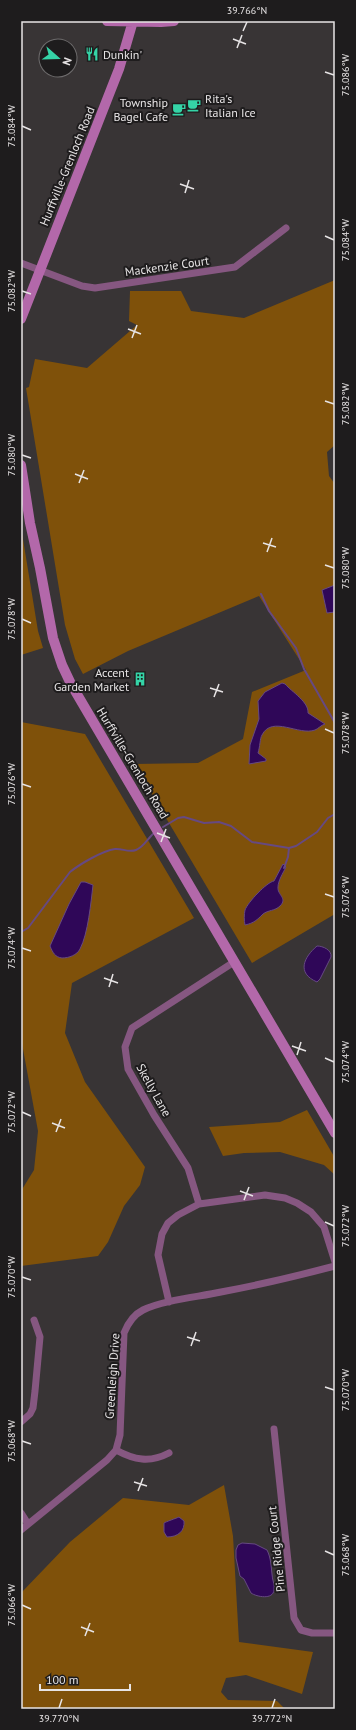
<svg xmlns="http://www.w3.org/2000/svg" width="356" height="1730" font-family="'PT Sans',sans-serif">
<rect width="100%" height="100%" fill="#383435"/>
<path fill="#7f510a" d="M335,280V445L327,452L329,476L335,484V914L252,963L134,764L198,763L243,739L252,692L306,670L259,596L128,651L83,674L75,659L65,625L26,388L29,387L35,359L87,368L137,325L129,321L130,291H181L191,311L244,318Z
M21,527L38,631L43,648L21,655Z
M21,722L85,734L194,918L72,983L65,1033L85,1082L145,1167L140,1185L124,1206L108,1242L98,1256L21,1266V1191L34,1170L38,1131L21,1038Z
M307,1110L335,1158V1175L324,1165L280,1152L244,1153L223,1156L209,1127L280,1122Z
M224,1485L233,1536L239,1642L313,1652L302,1694L246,1675L226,1678L221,1692L228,1700L277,1701L285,1709H21V1593L70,1542L123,1498L189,1505Z"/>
<path fill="#2f0758" stroke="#664982" d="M335,585V612L327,613L322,590Z
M282,683L285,684C292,692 309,702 308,713L325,724C321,725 318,729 315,730C299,736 272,715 262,735C260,738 260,747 258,753L266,759V761L249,764L250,745L259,719L258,701L265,692Z
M283,864L286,867C283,873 278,881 278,887C277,895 288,898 280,906C275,911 268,910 263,914C257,920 254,923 245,925C244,921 244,914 245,910C248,902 267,882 274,881Z
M81,882H85L93,885C91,902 88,934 80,949C77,955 69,958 62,958C55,957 53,953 50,946L69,904Z
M317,946C323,946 332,950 331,957L320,979L317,982C296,973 304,957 317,946Z
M179,1517L184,1521C185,1531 178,1537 167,1537L164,1532V1523C165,1522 177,1518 179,1517Z
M242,1543L255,1544L267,1550C271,1558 271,1566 272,1574C272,1579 275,1585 274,1590C273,1600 257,1597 251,1593L244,1579L240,1576L236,1558V1550L238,1545Z"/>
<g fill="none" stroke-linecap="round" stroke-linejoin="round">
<path stroke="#664982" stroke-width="2" d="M261,594L269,611L296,648L304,669L335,723
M163,827L178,818L184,817L204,823L219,822L231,826L252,842L289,848L296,846L317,832L328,818L335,814
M284,868L288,857L289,848
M21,932L28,928L70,872C80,864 102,851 115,849C122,848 128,853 136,850C144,847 148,838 154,833"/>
<path stroke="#865781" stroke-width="7" d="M21,263L82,286L95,288L235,267L286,228
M199,1204L188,1168L154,1115L128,1069L125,1047L132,1028L234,962
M169,1302L158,1255L162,1234L168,1223L178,1215L199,1204L265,1195L285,1198L297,1203L311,1212L324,1227L335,1262
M21,1422L30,1414L33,1408L35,1391L40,1337L34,1320
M274,1429L294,1618L301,1630L312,1633H335
M116,1450C134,1460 150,1463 169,1453
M21,1513L28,1524
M21,1530L107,1460L116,1450L120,1435L124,1333C128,1323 133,1315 143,1310C164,1300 198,1297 221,1292C259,1285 297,1276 335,1266"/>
<path stroke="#b368aa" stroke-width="10" d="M107,21L161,22L174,21
M21,319L119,69L133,21
M21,465L30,523L40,568L53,638L62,665L71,684L335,1133"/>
</g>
<path fill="none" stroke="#e7e4e5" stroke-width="1.5" d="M243,31L247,22M233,39L246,44M237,48L242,35M325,72L334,75M22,126L31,130M180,184L194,189M185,193L189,180M325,236L334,240M22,291L31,294M128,329L141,334M132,338L137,325M325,401L334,404M22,455L31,458M75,474L88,479M79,483L84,470M263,543L276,547M267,552L272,538M325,565L334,568M22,619L31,623M210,688L223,692M214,697L219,684M325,729L334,733M22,784L31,787M157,833L170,838M161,842L166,829M325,894L334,897M22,948L31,951M104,978L118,983M109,987L113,974M292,1046L306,1051M297,1055L301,1042M325,1058L334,1062M22,1112L31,1116M52,1123L65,1128M56,1132L61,1119M240,1191L253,1196M244,1200L249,1187M325,1222L334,1226M22,1277L31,1280M187,1337L200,1341M191,1346L196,1332M325,1387L334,1390M22,1441L31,1444M134,1482L147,1486M138,1491L143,1478M325,1551L334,1555M22,1605L31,1609M81,1627L94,1632M85,1636L90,1623M59,1708L62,1699M272,1708L275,1699"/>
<defs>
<g id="restaurant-bare" transform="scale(1.08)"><path d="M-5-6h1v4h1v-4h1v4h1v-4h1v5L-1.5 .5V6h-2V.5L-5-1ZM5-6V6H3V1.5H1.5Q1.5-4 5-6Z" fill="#35d4a7" stroke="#1e1c1d" stroke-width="2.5" paint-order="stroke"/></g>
<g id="cafe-bare" transform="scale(1.08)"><path d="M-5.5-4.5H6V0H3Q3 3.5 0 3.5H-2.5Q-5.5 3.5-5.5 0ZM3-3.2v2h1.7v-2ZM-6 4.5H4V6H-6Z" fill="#35d4a7" stroke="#1e1c1d" stroke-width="2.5" paint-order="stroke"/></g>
<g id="building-bare" transform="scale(1.08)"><path d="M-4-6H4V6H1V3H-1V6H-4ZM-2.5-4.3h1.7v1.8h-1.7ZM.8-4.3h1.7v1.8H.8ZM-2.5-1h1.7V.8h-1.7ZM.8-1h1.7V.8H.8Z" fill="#35d4a7" stroke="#1e1c1d" stroke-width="2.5" paint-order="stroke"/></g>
</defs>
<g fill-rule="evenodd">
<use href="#restaurant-bare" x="92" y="54"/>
<use href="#cafe-bare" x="194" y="105"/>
<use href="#cafe-bare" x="179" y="109"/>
<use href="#building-bare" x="140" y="679"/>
</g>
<g text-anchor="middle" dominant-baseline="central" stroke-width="4" stroke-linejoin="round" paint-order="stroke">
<g font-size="12" fill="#e7e4e5" stroke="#1e1c1d" text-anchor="start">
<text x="103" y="54">Dunkin'</text>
<text x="205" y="98">Rita's<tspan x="205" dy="14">Italian Ice</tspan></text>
<text x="168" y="102" text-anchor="end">Township<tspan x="168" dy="14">Bagel Cafe</tspan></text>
<text x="129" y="672" text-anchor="end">Accent<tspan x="129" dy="14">Garden Market</tspan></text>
</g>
<g font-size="12" fill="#e7e4e5" stroke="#1e1c1d">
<text transform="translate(67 166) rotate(-68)">Hurffville-Grenloch Road</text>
<text transform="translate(167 266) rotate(-8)">Mackenzie Court</text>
<text transform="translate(133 763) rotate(59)">Hurffville-Grenloch Road</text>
<text transform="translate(154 1090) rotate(61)">Skelly Lane</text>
<text transform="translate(112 1376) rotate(-86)">Greenleigh Drive</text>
<text transform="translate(276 1549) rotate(-96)">Pine Ridge Court</text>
</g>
</g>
<rect width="356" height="1730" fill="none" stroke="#1e1c1d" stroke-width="44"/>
<g transform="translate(58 58) rotate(110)"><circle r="19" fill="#1e1c1d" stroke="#6e6c6d"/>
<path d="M0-3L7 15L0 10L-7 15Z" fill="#35d4a7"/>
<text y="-6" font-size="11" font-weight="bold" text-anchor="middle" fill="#e7e4e5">N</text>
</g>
<path d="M40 1684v6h90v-6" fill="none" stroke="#e7e4e5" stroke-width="2"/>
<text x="46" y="1684" font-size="12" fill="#e7e4e5" stroke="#1e1c1d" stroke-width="3" paint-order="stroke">100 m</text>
<rect x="22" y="22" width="312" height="1686" fill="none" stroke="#e7e4e5" stroke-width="1.5"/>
<g font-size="10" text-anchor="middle" fill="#e7e4e5">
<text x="247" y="14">39.766°N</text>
<text transform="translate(345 75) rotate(-90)" y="4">75.086°W</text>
<text transform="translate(11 126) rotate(-90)" y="4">75.084°W</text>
<text transform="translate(345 240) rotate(-90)" y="4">75.084°W</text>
<text transform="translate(11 291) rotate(-90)" y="4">75.082°W</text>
<text transform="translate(345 404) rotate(-90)" y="4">75.082°W</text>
<text transform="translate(11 455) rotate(-90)" y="4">75.080°W</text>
<text transform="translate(345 568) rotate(-90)" y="4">75.080°W</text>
<text transform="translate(11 619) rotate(-90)" y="4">75.078°W</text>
<text transform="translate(345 733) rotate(-90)" y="4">75.078°W</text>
<text transform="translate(11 784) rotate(-90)" y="4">75.076°W</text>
<text transform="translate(345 897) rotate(-90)" y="4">75.076°W</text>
<text transform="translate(11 948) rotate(-90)" y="4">75.074°W</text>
<text transform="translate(345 1062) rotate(-90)" y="4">75.074°W</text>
<text transform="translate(11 1112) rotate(-90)" y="4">75.072°W</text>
<text transform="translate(345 1226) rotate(-90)" y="4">75.072°W</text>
<text transform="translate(11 1277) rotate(-90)" y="4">75.070°W</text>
<text transform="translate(345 1390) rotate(-90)" y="4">75.070°W</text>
<text transform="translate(11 1441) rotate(-90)" y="4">75.068°W</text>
<text transform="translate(345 1555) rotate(-90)" y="4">75.068°W</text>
<text transform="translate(11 1605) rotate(-90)" y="4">75.066°W</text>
<text x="59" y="1722">39.770°N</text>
<text x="272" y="1722">39.772°N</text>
</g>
</svg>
